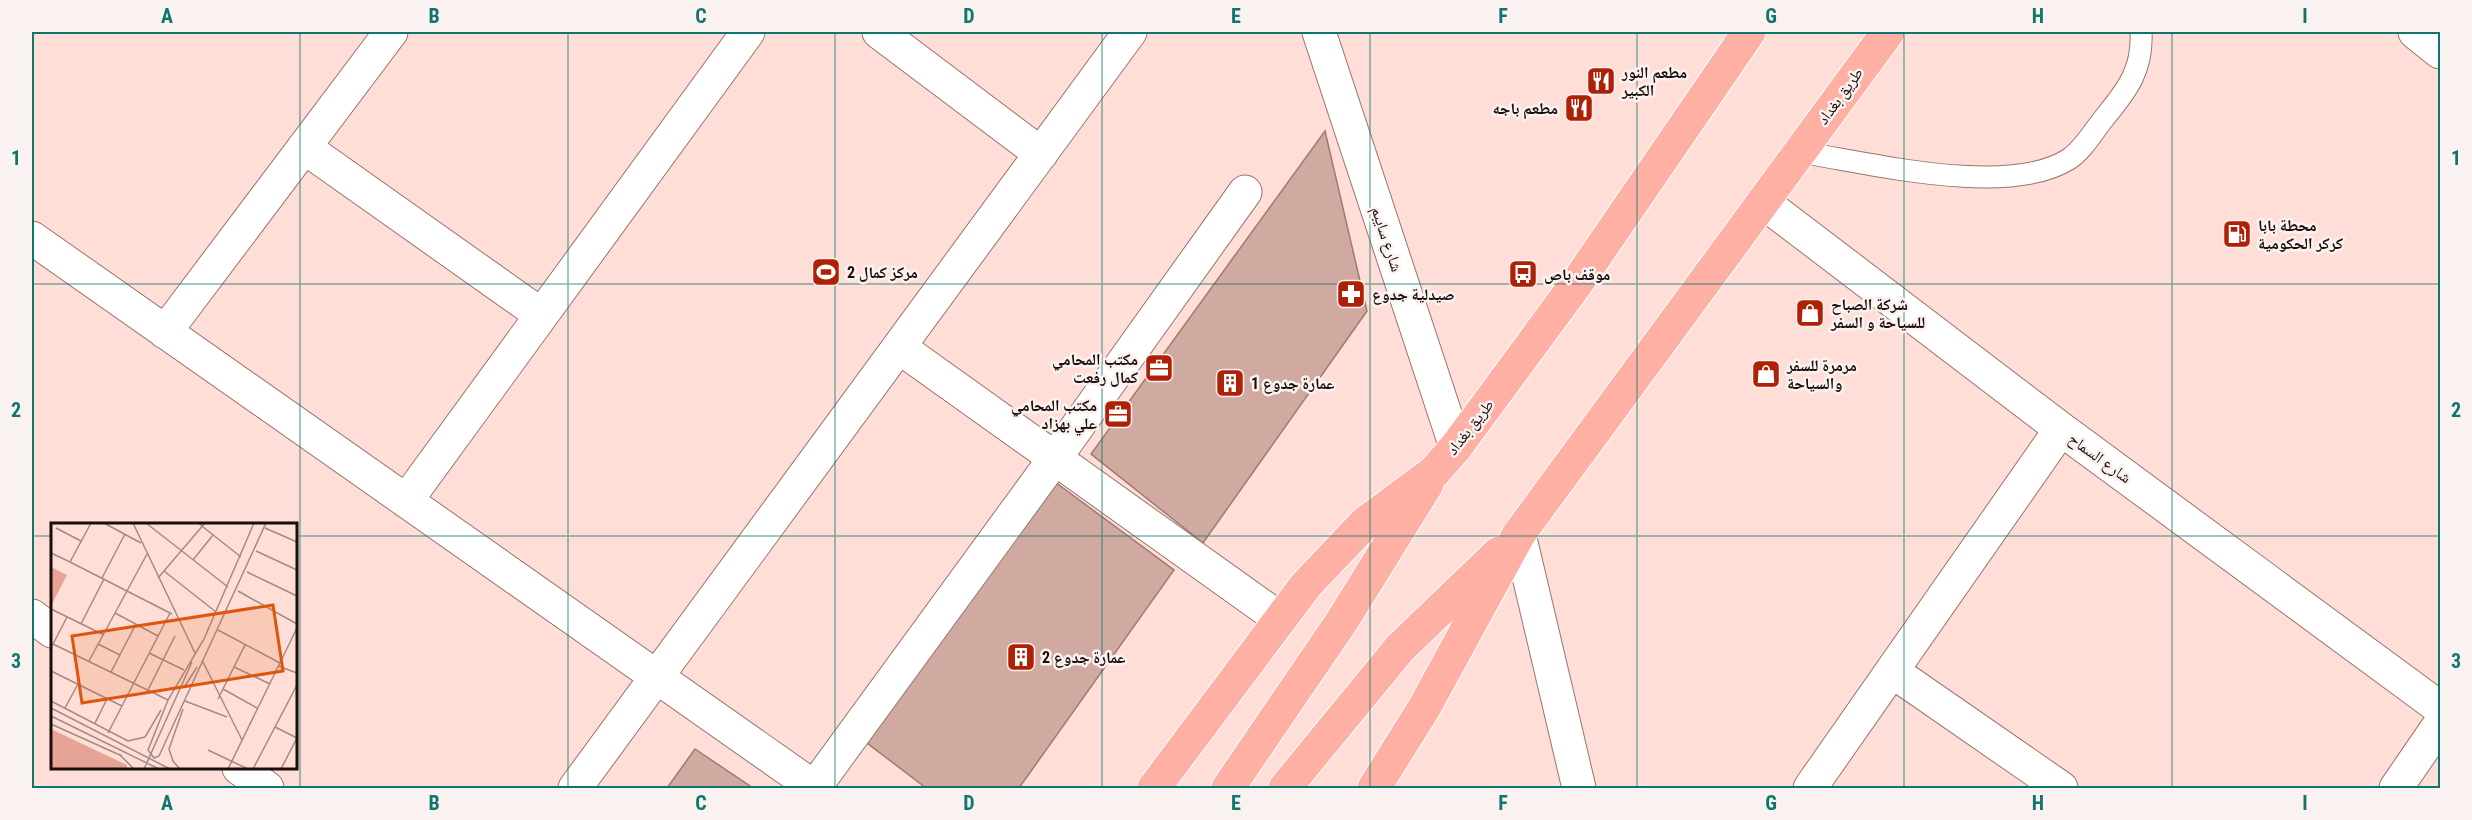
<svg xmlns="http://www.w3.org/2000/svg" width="2472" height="820" font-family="'Roboto Condensed','Noto Naskh Arabic',sans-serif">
<rect width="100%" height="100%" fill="#ffded7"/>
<path fill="#d0a9a1" stroke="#9e7a72" stroke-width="1.5" d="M1325,131L1367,311L1203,543L1091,454Z
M1055,482L1174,570L1019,788H926L867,743Z
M695,749L753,788H667Z"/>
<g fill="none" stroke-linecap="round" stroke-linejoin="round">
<g stroke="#98746d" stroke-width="23">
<path id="service" d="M1799,152C1870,163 2008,198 2069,159C2083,150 2095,129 2105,117C2128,89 2143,69 2141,32"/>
</g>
<g stroke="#98746d" stroke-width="35">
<path id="minor" d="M879,32L1041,154
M1319,32L1456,447
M2415,32L2440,52
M304,147L540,314
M1763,202L2061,429L2440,708
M32,238L815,788
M165,332L391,32
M899,347L1280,619
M406,501L748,32
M1519,534L1579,788
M32,616L52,631
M1892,671L2061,788
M239,768L267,788
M575,788L1130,32
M814,788L1055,458L1245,192
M1810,788L2061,429
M2396,788L2440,724"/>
</g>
<g stroke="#fff" stroke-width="35">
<path id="primary" d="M1154,788L1306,585L1365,523L1434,472L1456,447L1579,280L1749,32
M1228,788L1342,621L1427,484
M1285,788L1400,648L1499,553
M1374,788L1424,708L1519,534L1888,32"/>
</g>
<use href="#service" stroke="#fff" stroke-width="21"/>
<use href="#minor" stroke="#fff" stroke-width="33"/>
<use href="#primary" stroke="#fdb0a3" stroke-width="33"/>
</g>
<path fill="none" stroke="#0f766e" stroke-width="1.5" stroke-opacity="0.55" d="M300,32V788M568,32V788M835,32V788M1102,32V788M1370,32V788M1637,32V788M1904,32V788M2172,32V788M32,284H2440M32,536H52M296,536H2440"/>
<defs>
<g id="restaurant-square" transform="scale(1.5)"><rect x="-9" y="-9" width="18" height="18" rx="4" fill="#af2107" stroke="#faf2f0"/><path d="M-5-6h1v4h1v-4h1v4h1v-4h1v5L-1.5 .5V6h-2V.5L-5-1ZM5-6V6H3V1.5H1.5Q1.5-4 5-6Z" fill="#fff"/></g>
<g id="fuel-square" transform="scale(1.5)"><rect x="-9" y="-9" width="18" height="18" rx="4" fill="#af2107" stroke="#faf2f0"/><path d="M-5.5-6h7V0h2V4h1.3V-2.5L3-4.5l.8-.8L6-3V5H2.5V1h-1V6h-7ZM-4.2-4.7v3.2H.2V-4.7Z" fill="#fff"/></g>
<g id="stadium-square" transform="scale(1.5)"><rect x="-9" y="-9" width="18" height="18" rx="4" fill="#af2107" stroke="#faf2f0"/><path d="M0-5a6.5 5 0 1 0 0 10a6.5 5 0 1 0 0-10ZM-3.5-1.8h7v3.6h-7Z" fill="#fff"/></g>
<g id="bus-square" transform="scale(1.5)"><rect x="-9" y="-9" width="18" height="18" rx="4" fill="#af2107" stroke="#faf2f0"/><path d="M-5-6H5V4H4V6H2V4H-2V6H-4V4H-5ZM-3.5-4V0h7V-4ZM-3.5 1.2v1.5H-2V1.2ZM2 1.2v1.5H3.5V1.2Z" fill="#fff"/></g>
<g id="pharmacy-square" transform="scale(1.5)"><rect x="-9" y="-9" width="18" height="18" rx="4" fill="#af2107" stroke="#faf2f0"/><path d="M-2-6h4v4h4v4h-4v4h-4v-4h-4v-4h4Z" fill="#fff"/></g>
<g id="shop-square" transform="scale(1.5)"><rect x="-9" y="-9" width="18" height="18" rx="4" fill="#af2107" stroke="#faf2f0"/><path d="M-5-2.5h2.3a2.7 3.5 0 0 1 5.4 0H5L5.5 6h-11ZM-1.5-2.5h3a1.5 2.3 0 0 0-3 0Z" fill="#fff"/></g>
<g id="office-square" transform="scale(1.5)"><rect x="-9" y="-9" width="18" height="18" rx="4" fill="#af2107" stroke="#faf2f0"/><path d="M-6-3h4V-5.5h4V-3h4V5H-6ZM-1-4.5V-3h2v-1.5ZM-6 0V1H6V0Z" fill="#fff"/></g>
<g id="building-square" transform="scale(1.5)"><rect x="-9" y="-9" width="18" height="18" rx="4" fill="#af2107" stroke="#faf2f0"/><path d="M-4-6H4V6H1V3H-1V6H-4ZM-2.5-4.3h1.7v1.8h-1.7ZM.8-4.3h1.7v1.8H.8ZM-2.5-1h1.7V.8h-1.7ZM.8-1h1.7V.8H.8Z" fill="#fff"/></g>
</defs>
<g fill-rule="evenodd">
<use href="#restaurant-square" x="1601" y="81"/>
<use href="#restaurant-square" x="1579" y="108"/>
<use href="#fuel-square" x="2237" y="234"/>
<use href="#stadium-square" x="826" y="272"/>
<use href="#bus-square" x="1523" y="274"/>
<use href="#pharmacy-square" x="1351" y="294"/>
<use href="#shop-square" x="1810" y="313"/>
<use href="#office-square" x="1159" y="368"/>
<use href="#shop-square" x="1766" y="374"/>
<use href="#building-square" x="1230" y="383"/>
<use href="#office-square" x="1118" y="414"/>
<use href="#building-square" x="1021" y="657"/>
</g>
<g text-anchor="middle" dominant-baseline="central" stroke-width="5" stroke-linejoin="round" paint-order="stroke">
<g font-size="16" font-weight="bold" fill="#1a0d0a" stroke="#faf2f0" text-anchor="start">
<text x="1622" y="72">مطعم النور<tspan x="1622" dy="18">الكبير</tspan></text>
<text x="1558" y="108" text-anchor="end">مطعم باجه</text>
<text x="2258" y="225">محطة بابا<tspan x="2258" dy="18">كركر الحكومية</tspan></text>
<text x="847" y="272">مركز كمال 2</text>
<text x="1544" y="274">موقف باص</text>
<text x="1372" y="294">صيدلية جدوع</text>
<text x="1831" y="304">شركة الصباح<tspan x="1831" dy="18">للسياحة و السفر</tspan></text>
<text x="1138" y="359" text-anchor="end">مكتب المحامي<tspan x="1138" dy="18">كمال رفعت</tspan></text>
<text x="1787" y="365">مرمرة للسفر<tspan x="1787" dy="18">والسياحة</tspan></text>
<text x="1251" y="383">عمارة جدوع 1</text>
<text x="1097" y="405" text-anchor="end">مكتب المحامي<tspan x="1097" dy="18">علي بهزاد</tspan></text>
<text x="1042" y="657">عمارة جدوع 2</text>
</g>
<g font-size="16" fill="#1a0d0a" stroke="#faf2f0">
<text transform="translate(1840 96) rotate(-54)">طريق بغداد</text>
<text transform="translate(1387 239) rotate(72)">شارع سايبم</text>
<text transform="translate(1470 427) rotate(-52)">طريق بغداد</text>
<text transform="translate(2100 458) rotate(36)">شارع السماح</text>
</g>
</g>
<g transform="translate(51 523)">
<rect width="246" height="246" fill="#ffded7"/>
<path d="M0,44L16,52L0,83ZM0,206L76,242V246H0Z" fill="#e7a496"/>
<path fill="none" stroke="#a38a85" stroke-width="1.5" d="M53,0L90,20M82,0L144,130M95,0L177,64M147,0L190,34M203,0L153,116L117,177L97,227L103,235L108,233L215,0M5,5L30,18M214,5L246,19M205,28L246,47M0,30L19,39L40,0M142,37L162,12M19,39L121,91M113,48L165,89M196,49L246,73M51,55L74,11M107,55L154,0M187,68L246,101M0,86L53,112M64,90L107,113M30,101L53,56M167,107L229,140M2,121L117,177M47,121L69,132M0,125L16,94M98,130L133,147M151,137L191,217M38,138L96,31M227,143L246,150M183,144L219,161M0,148L71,183M60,149L85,101M134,163L146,144M172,166L206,185M97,167L124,113M167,176L194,122M0,178L77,218L94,214L110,187M134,178L176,194M0,185L119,246M14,185L27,161M0,193L108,246M44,200L56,176M0,201L71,233M224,204L246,215M57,210L119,90M157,227L197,246M68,231L83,246M93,246L141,139M129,246L122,238L118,226L132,186M177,246L246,105M202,246L246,162M230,246L246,215"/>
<path fill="#de550c" fill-opacity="0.15" stroke="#de550c" stroke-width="3" d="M222,82L232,148L31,180L21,113Z"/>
<rect width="246" height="246" fill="none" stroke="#1a0d0a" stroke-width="3"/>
</g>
<rect width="2472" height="820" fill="none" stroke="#faf2f0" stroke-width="66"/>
<rect x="33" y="33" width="2406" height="754" fill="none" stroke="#0f766e" stroke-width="2"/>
<g font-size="20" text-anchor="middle" font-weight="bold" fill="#0f766e">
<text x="167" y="23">A</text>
<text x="434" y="23">B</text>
<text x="701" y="23">C</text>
<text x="969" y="23">D</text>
<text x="1236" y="23">E</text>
<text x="1503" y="23">F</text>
<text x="1771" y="23">G</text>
<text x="2038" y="23">H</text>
<text x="2305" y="23">I</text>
<text x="16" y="165">1</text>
<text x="2456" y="165">1</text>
<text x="16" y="417">2</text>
<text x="2456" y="417">2</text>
<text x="16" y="668">3</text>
<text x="2456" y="668">3</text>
<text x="167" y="810">A</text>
<text x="434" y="810">B</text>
<text x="701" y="810">C</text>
<text x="969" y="810">D</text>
<text x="1236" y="810">E</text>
<text x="1503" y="810">F</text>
<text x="1771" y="810">G</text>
<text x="2038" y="810">H</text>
<text x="2305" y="810">I</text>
</g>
</svg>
